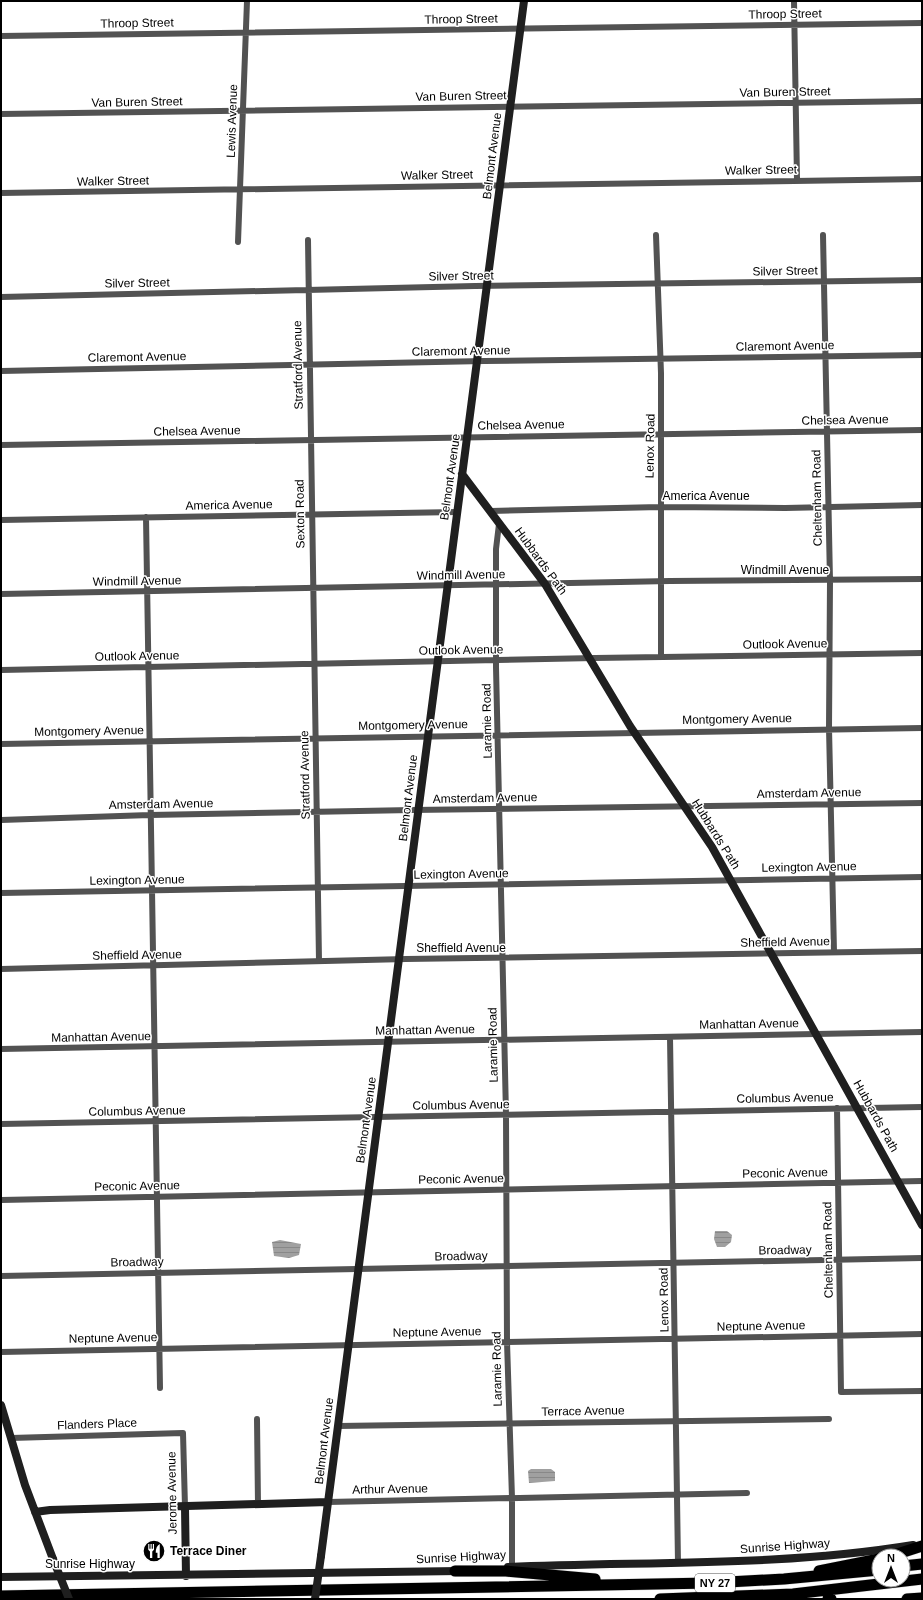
<svg xmlns="http://www.w3.org/2000/svg" width="923" height="1600" font-family="Helvetica,sans-serif">
<defs>
<pattern id="water-rules" width="6" height="5" patternUnits="userSpaceOnUse"><rect width="6" height="5" fill="#a0a0a0"/><path d="M0 2.5h6" fill="none" stroke="#888"/></pattern>
</defs>
<rect width="100%" height="100%" fill="#fff"/>
<path fill="url(#water-rules)" d="M715,1231H727L732,1235L731,1242L725,1247H717L714,1239Z
M280,1240L301,1244L299,1255L289,1258L274,1256L272,1242Z
M531,1469H551L555,1472V1481L529,1483L528,1471Z"/>
<g fill="none" stroke-linecap="round" stroke-linejoin="round">
<g stroke="#dbdbdb" stroke-width="12">
<path id="highway" d="M891,1556L922,1546
M903,1566L922,1564
M455,1571H506L595,1579
M819,1571L879,1559
M1,1596L710,1583L784,1579L879,1570
M660,1599L793,1594L922,1579
M828,1599H831
M907,1599L922,1598"/>
</g>
<path stroke="#525252" stroke-width="6" d="M794,1L797,180
M1,36L922,23
M1,114L922,101
M1,193L922,179
M656,235L661,373V657
M823,235L830,581L829,728L834,952
M308,240L319,961
M238,242L247,1
M1,297L475,286L922,280
M1,371L484,361L922,355
M1,445L922,430
M491,511L660,507L785,508L922,505
M146,517L160,1388
M1,520L457,512
M499,524L496,549V667L506,1115L507,1342L512,1498V1567
M1,594L670,581L922,579
M1,670L595,658L922,653
M1,744L922,728
M1,820L150,815L412,810L922,803
M1,893L922,877
M1,969L406,959L922,951
M670,1037L678,1563
M1,1049L922,1032
M837,1108L841,1392L922,1391
M1,1124L922,1107
M1,1200L922,1181
M1,1276L922,1258
M1,1352L922,1334
M257,1419L258,1505
M338,1426L829,1419
M11,1438L183,1433L185,1507
M328,1502L747,1493"/>
<path stroke="#1f1f1f" stroke-width="8" d="M462,474L545,584L630,726L712,847L922,1225
M1,1405L25,1485L53,1559
M185,1507L186,1576
M35,1512L50,1510L328,1502
M321,1556L524,1
M508,1567C643,1561 779,1567 913,1545
M1,1577L460,1571"/>
<use href="#highway" stroke="#000" stroke-width="11"/>
<path stroke="#1f1f1f" stroke-width="8" d="M53,1559L69,1599
M315,1599L321,1556"/>
</g>
<defs>
<g id="restaurant-disc" transform="scale(1.15)"><circle r="9.5" fill="#000" stroke="#fff"/><path d="M-5-6h1v4h1v-4h1v4h1v-4h1v5L-1.5 .5V6h-2V.5L-5-1ZM5-6V6H3V1.5H1.5Q1.5-4 5-6Z" fill="#fff"/></g>
</defs>
<g fill-rule="evenodd">
<use href="#restaurant-disc" x="154" y="1551"/>
</g>
<g text-anchor="middle" dominant-baseline="central" stroke-width="3" stroke-linejoin="round" paint-order="stroke">
<rect fill="#fff" stroke="#4c4c4c" stroke-width="1" x="695" y="1574" width="40" height="18" rx="3"/>
<g font-size="11" font-weight="bold" fill="#000">
<text x="715" y="1583">NY 27</text>
</g>
<g font-size="12" fill="#000" stroke="#fff">
<text transform="translate(785 14) rotate(-1)">Throop Street</text>
<text transform="translate(461 19) rotate(-1)">Throop Street</text>
<text transform="translate(137 23) rotate(-1)">Throop Street</text>
<text transform="translate(785 92) rotate(-1)">Van Buren Street</text>
<text transform="translate(461 96) rotate(-1)">Van Buren Street</text>
<text transform="translate(137 102) rotate(-1)">Van Buren Street</text>
<text transform="translate(232 121) rotate(-88)">Lewis Avenue</text>
<text transform="translate(492 156) rotate(-83)">Belmont Avenue</text>
<text transform="translate(761 170) rotate(-1)">Walker Street</text>
<text transform="translate(437 175) rotate(-1)">Walker Street</text>
<text transform="translate(113 181) rotate(-1)">Walker Street</text>
<text transform="translate(785 271) rotate(-1)">Silver Street</text>
<text transform="translate(461 276) rotate(-1)">Silver Street</text>
<text transform="translate(137 283) rotate(-1)">Silver Street</text>
<text transform="translate(785 346) rotate(-1)">Claremont Avenue</text>
<text transform="translate(461 351) rotate(-1)">Claremont Avenue</text>
<text transform="translate(137 357) rotate(-1)">Claremont Avenue</text>
<text transform="translate(298 365) rotate(-91)">Stratford Avenue</text>
<text transform="translate(845 420) rotate(-1)">Chelsea Avenue</text>
<text transform="translate(521 425) rotate(-1)">Chelsea Avenue</text>
<text transform="translate(197 431) rotate(-1)">Chelsea Avenue</text>
<text transform="translate(650 446) rotate(-89)">Lenox Road</text>
<text transform="translate(450 477) rotate(-82)">Belmont Avenue</text>
<text x="706" y="496">America Avenue</text>
<text transform="translate(817 498) rotate(-91)">Cheltenham Road</text>
<text transform="translate(229 505) rotate(-1)">America Avenue</text>
<text transform="translate(300 514) rotate(-91)">Sexton Road</text>
<text transform="translate(541 561) rotate(54)">Hubbards Path</text>
<text x="785" y="570">Windmill Avenue</text>
<text transform="translate(461 575) rotate(-1)">Windmill Avenue</text>
<text transform="translate(137 581) rotate(-1)">Windmill Avenue</text>
<text transform="translate(785 644) rotate(-1)">Outlook Avenue</text>
<text transform="translate(461 650) rotate(-1)">Outlook Avenue</text>
<text transform="translate(137 656) rotate(-1)">Outlook Avenue</text>
<text transform="translate(737 719) rotate(-1)">Montgomery Avenue</text>
<text transform="translate(487 721) rotate(-91)">Laramie Road</text>
<text transform="translate(413 725) rotate(-1)">Montgomery Avenue</text>
<text transform="translate(89 731) rotate(-1)">Montgomery Avenue</text>
<text transform="translate(305 775) rotate(-91)">Stratford Avenue</text>
<text transform="translate(809 793) rotate(-1)">Amsterdam Avenue</text>
<text transform="translate(408 798) rotate(-83)">Belmont Avenue</text>
<text transform="translate(485 798) rotate(-1)">Amsterdam Avenue</text>
<text transform="translate(161 804) rotate(-1)">Amsterdam Avenue</text>
<text transform="translate(716 834) rotate(58)">Hubbards Path</text>
<text transform="translate(809 867) rotate(-1)">Lexington Avenue</text>
<text transform="translate(461 874) rotate(-1)">Lexington Avenue</text>
<text transform="translate(137 880) rotate(-1)">Lexington Avenue</text>
<text transform="translate(785 942) rotate(-1)">Sheffield Avenue</text>
<text x="461" y="948">Sheffield Avenue</text>
<text transform="translate(137 955) rotate(-1)">Sheffield Avenue</text>
<text transform="translate(749 1024) rotate(-1)">Manhattan Avenue</text>
<text transform="translate(425 1030) rotate(-1)">Manhattan Avenue</text>
<text transform="translate(101 1037) rotate(-1)">Manhattan Avenue</text>
<text transform="translate(493 1045) rotate(-91)">Laramie Road</text>
<text transform="translate(785 1098) rotate(-1)">Columbus Avenue</text>
<text transform="translate(461 1105) rotate(-1)">Columbus Avenue</text>
<text transform="translate(137 1111) rotate(-1)">Columbus Avenue</text>
<text transform="translate(876 1116) rotate(61)">Hubbards Path</text>
<text transform="translate(366 1120) rotate(-82)">Belmont Avenue</text>
<text transform="translate(785 1173) rotate(-1)">Peconic Avenue</text>
<text transform="translate(461 1179) rotate(-1)">Peconic Avenue</text>
<text transform="translate(137 1186) rotate(-1)">Peconic Avenue</text>
<text transform="translate(785 1250) rotate(-1)">Broadway</text>
<text transform="translate(828 1250) rotate(-91)">Cheltenham Road</text>
<text transform="translate(461 1256) rotate(-1)">Broadway</text>
<text transform="translate(137 1262) rotate(-1)">Broadway</text>
<text transform="translate(664 1300) rotate(-91)">Lenox Road</text>
<text transform="translate(761 1326) rotate(-1)">Neptune Avenue</text>
<text transform="translate(437 1332) rotate(-1)">Neptune Avenue</text>
<text transform="translate(113 1338) rotate(-1)">Neptune Avenue</text>
<text transform="translate(497 1369) rotate(-91)">Laramie Road</text>
<text transform="translate(583 1411) rotate(-1)">Terrace Avenue</text>
<text transform="translate(97 1424) rotate(-2)">Flanders Place</text>
<text transform="translate(324 1441) rotate(-83)">Belmont Avenue</text>
<text transform="translate(390 1489) rotate(-1)">Arthur Avenue</text>
<text transform="translate(172 1493) rotate(-91)">Jerome Avenue</text>
<text transform="translate(785 1546) rotate(-4)">Sunrise Highway</text>
<text transform="translate(461 1557) rotate(-3)">Sunrise Highway</text>
<text x="90" y="1564">Sunrise Highway</text>
</g>
<g font-size="12" font-weight="bold" fill="#000" stroke="#fff" text-anchor="start">
<text x="170" y="1551">Terrace Diner</text>
</g>
</g>
<rect width="923" height="1600" fill="none" stroke="#000000" stroke-width="4"/>
<g transform="translate(891 1568)"><circle r="19" fill="#ffffff" stroke="#999999"/>
<path d="M0-3L7 15L0 10L-7 15Z" fill="#000000"/>
<text y="-6" font-size="11" font-weight="bold" text-anchor="middle" fill="#000000">N</text>
</g>
</svg>
